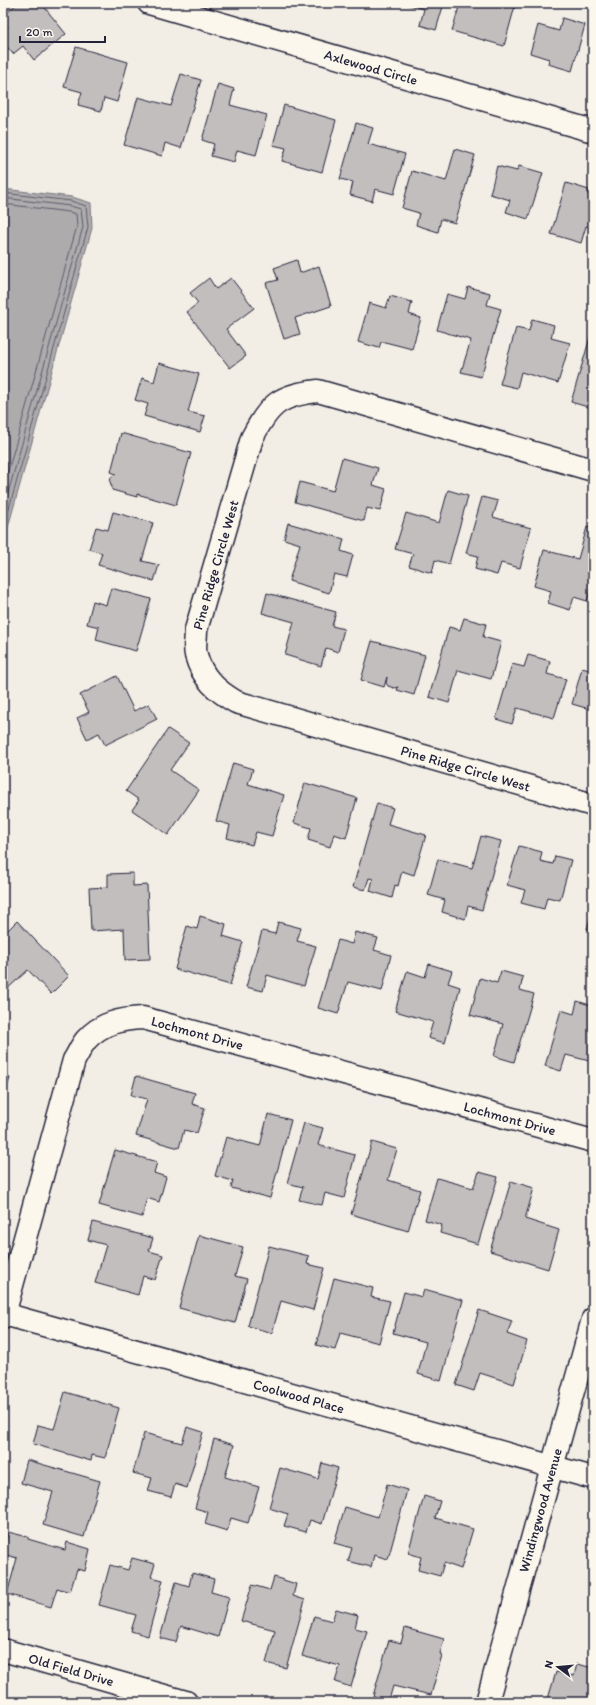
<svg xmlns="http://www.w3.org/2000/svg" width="596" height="1705" font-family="Itim,sans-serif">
<rect width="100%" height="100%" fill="#f2eee5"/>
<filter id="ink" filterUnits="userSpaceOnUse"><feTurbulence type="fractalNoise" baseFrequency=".025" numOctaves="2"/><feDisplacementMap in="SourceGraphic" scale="8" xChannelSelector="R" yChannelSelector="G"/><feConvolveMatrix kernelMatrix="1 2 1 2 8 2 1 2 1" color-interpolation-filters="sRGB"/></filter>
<g filter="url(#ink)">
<path fill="#aeabad" stroke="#76747f" d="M3,189L72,197L91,203L92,228L3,545Z"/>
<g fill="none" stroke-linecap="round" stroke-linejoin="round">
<path stroke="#5a5969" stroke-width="1" d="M3,193L71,201L86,206L88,227L3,530
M3,198L70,206L81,209L83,227L3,511
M3,204L69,212L76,214L77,226L3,489"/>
</g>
<path fill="#c2bebe" stroke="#22223b" d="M18,3H41L66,34L34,60L23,46L13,54L3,42V32L8,28L3,22V15Z
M403,3H444L436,30L420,25L424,9Z
M460,3H506L515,6L504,46L452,31Z
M562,18L585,25L572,71L548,64L549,59L530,53L538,25L559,31Z
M76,47L128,62L117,102L104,98L101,111L78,105L82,92L64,87Z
M181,74L201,80L181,148L165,143L162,156L124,145L138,97L171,106Z
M218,84L234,89L230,105L267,115L256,155L237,150L234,162L211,156L214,144L202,140Z
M284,105L336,120L322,172L282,161L286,148L273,145Z
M356,123L373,128L368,144L405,154L394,194L375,189L372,201L350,195L353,182L340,179Z
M455,149L475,155L455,223L441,219L438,232L416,225L419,213L402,208L412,171L446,181Z
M497,166L517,171L519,166L543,173L528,219L506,212L510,200L490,194Z
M566,183L589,190L588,195L593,196V228L586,226L581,243L551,234Z
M297,260L300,273L319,266L331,306L295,318L300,334L284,339L266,283L278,280L274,268Z
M209,278L216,289L231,278L254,308L226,329L246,356L230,368L187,312L198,303L190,293Z
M468,287L490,293L487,305L501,309L481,377L461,372L471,340L437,330L447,294L465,299Z
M390,296L412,302L409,314L421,318L412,349L385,342H381L379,348L358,342L369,303L386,308Z
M532,319L554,325L551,338L570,343L558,383L521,372L517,388L500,384L516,328L529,331Z
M591,334H593V401L591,408L571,402Z
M159,363L199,374L188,412L205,416L200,432L144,416L148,404L135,400L142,378L154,382Z
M121,433L191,453L176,505L137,494V497L112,490V487L110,482L111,477L116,474L111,472Z
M342,458L378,468L373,485L386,489L380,511L367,508L364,521L295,502L300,482L333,491Z
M448,490L468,496L449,564L435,560L432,573L409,566L413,554L395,549L406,513L439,523Z
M482,497L498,501L493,517L531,528L520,568L501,563L497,575L475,569L478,556L466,553Z
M113,512L153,523L142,561L159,565L154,581L98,565L102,553L89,549L96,527L108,530Z
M288,523L344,539L341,551L353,555L347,577L334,574L329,593L289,581L300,544L284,539Z
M587,527L593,529V582L587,601L574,597L570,610L548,603L551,591L534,586L544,550L578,559Z
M111,588L151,599L136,651L96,640L99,627L87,624L93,601L106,605Z
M267,593L336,612L332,626L344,629L338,652L326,648L321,666L285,655L294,622L262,613Z
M464,618L486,624L483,637L501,642L491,679L458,670L449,703L429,697L449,627L460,630Z
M372,641L425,655L414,695L397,690L398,687L394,688L388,686L386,683L387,677L384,687L361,680Z
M528,655L550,661L547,674L566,679L554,718L517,708L512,724L496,719L512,664L524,667Z
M582,668L593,671V710L572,704Z
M117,676L134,711L149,704L157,719L105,745L99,733L87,739L77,718L89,712L80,695Z
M168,729L189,743L170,770L199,790L168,835L132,810L139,800L126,791Z
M233,763L253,769L248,784L284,795L272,836L256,832L252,845L227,838L230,825L216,821Z
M305,783L357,798L346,838L334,834L330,847L308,840L311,828L294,823Z
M377,803L393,808L388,824L426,835L414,875L402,871L398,886L395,885L392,898L370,891L373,879L369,878L365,890L353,887Z
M481,836L501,841L482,910L468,906L465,919L442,912L445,900L428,895L438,859L472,868Z
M519,846L542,852L540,861L553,864L555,856L571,860L560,900L547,897L544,909L521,903L525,890L507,885Z
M133,873V886L147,885L150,959L125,960L124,929L91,931L89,888L108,887V874Z
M593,908V930L587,929Z
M200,916L226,924L223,936L243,942L230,985L175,969L187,926L197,929Z
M17,921L69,976L51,994L28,970L6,990L3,987V926L7,931Z
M278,922L301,928L297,941L316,946L304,986L267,975L263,991L246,987L262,931L275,934Z
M355,932L378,938L374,950L391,955L382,991L348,982L338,1014L318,1008L338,940L352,944Z
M429,964L452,971L448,983L460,987L445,1043L428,1038L433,1022L395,1011L407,971L425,977Z
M501,971L523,977L520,990L534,994L514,1062L494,1056L503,1024L470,1015L480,978L497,983Z
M577,1001L593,1006V1062L566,1055L561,1071L545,1066L561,1010L574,1014Z
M3,1076L10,1078L4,1097H3Z
M136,1076L195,1093L192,1104L205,1108L197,1133L184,1130L179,1148L136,1136L147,1099L131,1095Z
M268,1114L291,1120L270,1198L231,1188L233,1181L215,1176L226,1137L260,1146Z
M304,1123L323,1128L318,1145L355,1155L344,1198L325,1193L322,1205L299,1200L303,1187L287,1183Z
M372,1142L397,1149L388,1180L420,1190L408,1231L351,1214Z
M115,1150L157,1162L154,1173L166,1177L159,1202L147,1198L142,1217L99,1205Z
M479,1172L498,1177L478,1244L440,1233L442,1225L425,1220L437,1178L473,1188Z
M511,1181L534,1188L525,1219L559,1230L548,1269L490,1251Z
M93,1222L153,1238L149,1251L163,1255L155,1280L143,1276L138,1295L95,1283L106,1245L88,1240Z
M199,1235L243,1247L235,1276L247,1279L235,1323L179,1308Z
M269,1246L309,1256L307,1264L324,1268L313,1310L281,1301L272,1333L248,1326Z
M334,1278L373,1288L371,1297L390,1301L379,1343L340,1333L335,1350L316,1345Z
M424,1289L463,1300L441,1381L418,1374L426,1342L393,1333L404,1292L422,1297Z
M479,1310L512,1321L507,1334L527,1341L514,1384L480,1373L474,1391L456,1385Z
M65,1392L119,1408L105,1458L92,1455L91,1461L33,1444L38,1425L54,1429Z
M187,1427L203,1432L187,1488L175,1484L171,1497L148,1491L152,1478L133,1473L144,1433L182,1443Z
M214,1439L234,1445L225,1477L259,1487L248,1523L231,1518L227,1531L205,1524L208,1512L195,1508Z
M27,1460L100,1481L84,1537L43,1525L53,1492L21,1483Z
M322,1463L338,1468L322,1524L310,1520L306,1532L284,1526L288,1514L269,1508L280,1468L318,1479Z
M387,1484L407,1490L388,1559L374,1555L371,1567L348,1561L352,1548L334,1543L345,1507L378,1517Z
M424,1496L440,1501L435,1518L473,1529L461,1569L444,1563L440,1576L418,1570L421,1557L408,1553Z
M8,1532L28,1537V1539L65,1550L67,1542L90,1549L85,1571L77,1569L70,1592L57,1588L51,1607L7,1594L17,1558L3,1554Z
M132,1558L155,1564L151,1577L163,1580L148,1636L131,1631L136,1615L99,1605L110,1565L128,1570Z
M192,1573L214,1579L211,1592L229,1597L218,1637L181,1626L176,1642L160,1638L176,1582L189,1586Z
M274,1577L296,1584L293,1596L305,1600L286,1668L266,1663L275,1630L241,1621L252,1585L270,1590Z
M336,1609L358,1615L355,1628L367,1631L351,1687L335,1682L340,1666L302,1656L314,1616L332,1621Z
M405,1628L444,1639L440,1654L442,1655L431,1695L393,1686L389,1700L373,1696L389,1640L401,1643Z
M577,1664L593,1668V1702H547L556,1672L574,1676Z"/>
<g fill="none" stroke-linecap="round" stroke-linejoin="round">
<g stroke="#22223b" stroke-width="25">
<g id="street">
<path id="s1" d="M149,3L593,131"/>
<path id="s2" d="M593,470L318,391C280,395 269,404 252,438L196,630C196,638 194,648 196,655C202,678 217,691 236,702L593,805"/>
<path id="s3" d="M4,1314L593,1478"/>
<path id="s4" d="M3,1318L74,1060C78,1054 81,1046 86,1040C101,1023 121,1019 143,1018L593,1141"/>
<path id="s5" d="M3,1650L186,1702"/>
</g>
</g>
<g stroke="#22223b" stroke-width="25">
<g id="secondary">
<path id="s6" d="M487,1702L593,1319"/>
</g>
</g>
<use href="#street" stroke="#fbf7ec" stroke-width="22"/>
<use href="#secondary" stroke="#fbf7ec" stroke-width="22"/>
</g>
</g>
<g text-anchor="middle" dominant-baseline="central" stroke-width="3" stroke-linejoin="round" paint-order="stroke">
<g font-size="14" fill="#22223b" stroke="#fbf7ec">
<text stroke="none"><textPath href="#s1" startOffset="231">Axlewood Circle</textPath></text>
<text transform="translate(216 565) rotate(-74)">Pine Ridge Circle West</text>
<text stroke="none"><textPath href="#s2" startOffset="900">Pine Ridge Circle West</textPath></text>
<text stroke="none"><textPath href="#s4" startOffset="410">Lochmont Drive</textPath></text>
<text stroke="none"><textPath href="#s4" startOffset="734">Lochmont Drive</textPath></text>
<text stroke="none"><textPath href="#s3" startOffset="306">Coolwood Place</textPath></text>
<text stroke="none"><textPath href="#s6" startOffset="199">Windingwood Avenue</textPath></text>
<text stroke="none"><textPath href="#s5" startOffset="71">Old Field Drive</textPath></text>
</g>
</g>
<rect width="596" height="1705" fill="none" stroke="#fbf7ec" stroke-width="16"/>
<rect x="8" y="8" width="580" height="1689" fill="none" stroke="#22223b" stroke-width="1.5" filter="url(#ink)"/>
<g transform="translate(558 1667) rotate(286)" stroke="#fbf7ec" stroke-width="3" paint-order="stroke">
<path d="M0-3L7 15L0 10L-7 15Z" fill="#22223b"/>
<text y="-6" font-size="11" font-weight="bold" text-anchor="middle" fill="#22223b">N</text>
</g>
<path d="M20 36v6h85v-6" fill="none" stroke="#22223b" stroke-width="2"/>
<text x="26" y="36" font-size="12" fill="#22223b" stroke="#fbf7ec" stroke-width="3" paint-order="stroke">20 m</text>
</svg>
